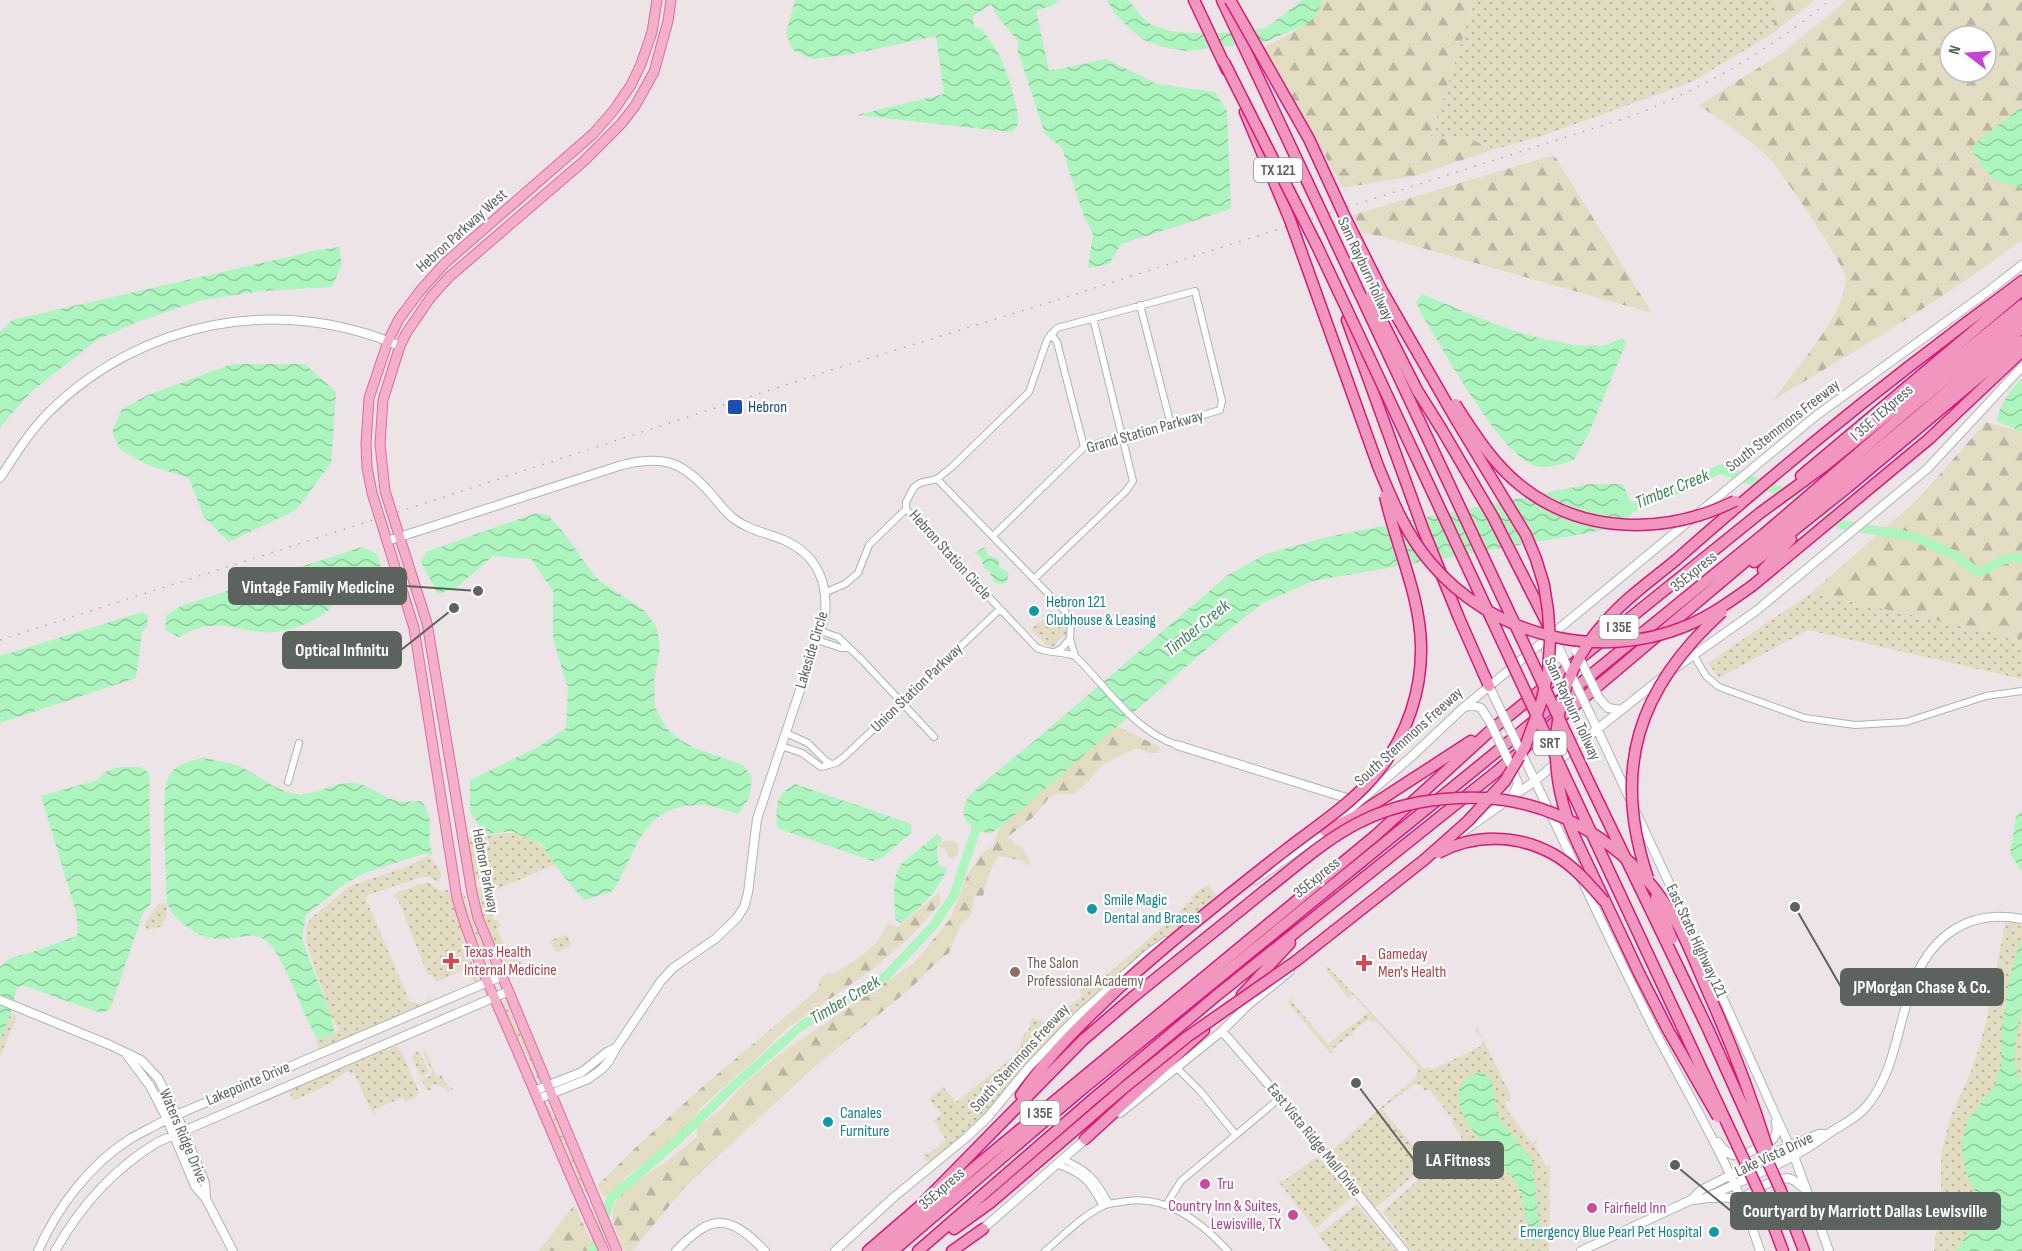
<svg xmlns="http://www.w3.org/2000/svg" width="2022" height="1251" font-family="'Sofia Sans Condensed',sans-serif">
<defs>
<pattern id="grass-dots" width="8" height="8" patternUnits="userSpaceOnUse" patternTransform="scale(1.5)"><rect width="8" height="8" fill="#e2dcc3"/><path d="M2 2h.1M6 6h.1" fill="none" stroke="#bab6a2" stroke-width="1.8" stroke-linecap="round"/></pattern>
<pattern id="forest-firs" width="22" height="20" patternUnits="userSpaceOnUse" patternTransform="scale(1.5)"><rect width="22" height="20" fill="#e2dcc3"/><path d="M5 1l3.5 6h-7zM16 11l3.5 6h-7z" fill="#bab6a2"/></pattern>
<pattern id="water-waves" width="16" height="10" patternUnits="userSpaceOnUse" patternTransform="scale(1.5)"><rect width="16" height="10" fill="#acf5be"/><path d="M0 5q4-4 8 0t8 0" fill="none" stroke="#8fca9e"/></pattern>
</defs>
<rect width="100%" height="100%" fill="#ede4e8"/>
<path fill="url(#grass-dots)" d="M1475,0H1778L1772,34L1692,82L1542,136L1495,149L1466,138L1430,139Z
M1811,593L2022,639V679L1808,630L1719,678L1708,663Z
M1052,610L1067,627L1066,637L1059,638L1055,646H1047L1031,629L1039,622L1040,623L1045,619L1043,617Z
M508,833C531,833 544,846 556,864L496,890C492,873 488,879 474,879L466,838Z
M428,856L438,866L441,875L438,882L429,877H422L368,895L366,899L410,1002H415L417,1005L427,1001L429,996L432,1002L321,1051L315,1039L339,1030L331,1016L311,957L306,938V929L310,919L350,886L411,865Z
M428,882L440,891L448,890L451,893L463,938L478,979L475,984L465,969L436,982L432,975H428L397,897L394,898L395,893Z
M485,886L489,888L485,890L494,920H498L501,926L497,928L506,950L510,948L511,954L517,958L518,961H523L522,964L510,970L507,966L503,967C492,942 481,918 475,891L477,888Z
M1205,886H1209L1218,898L1149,951L1030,1062L1026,1064L1022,1062L1016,1052L1019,1048L1025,1032H1028L1032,1018L1044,1022L1048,1018L1052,1021L1083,995L1079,991L1100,973L1101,980L1186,906L1185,904L1188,902L1190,903L1193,900L1190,897Z
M461,893H464L470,915L495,970L491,972L470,927Z
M167,903V916L163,922L164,926L147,930L144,924L158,904Z
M2012,922L2022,925V1251H1934L1936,1233L1941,1226V1155L1950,1118L1972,1069L1985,1027L2005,924Z
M565,935L569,938L571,946L557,952L549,941Z
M1327,966L1425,1069L1428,1067L1430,1071L1481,1046L1483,1040L1479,1033L1475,1032L1477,1027L1511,1096L1510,1100L1505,1102L1509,1113L1532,1143L1536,1140L1538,1142L1534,1145L1546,1166L1550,1165L1549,1251H1411L1390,1221L1383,1212L1386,1208L1461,1143V1135L1452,1124L1453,1120L1429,1089L1425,1091L1421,1085L1415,1084L1382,1109L1428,1163L1379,1205L1375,1207L1371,1202L1330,1152L1417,1076L1416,1073L1418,1072V1070H1416L1418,1067L1375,1020L1372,1022L1369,1019L1352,1033L1354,1037L1350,1035L1332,1050L1334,1054L1330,1053L1288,1003L1293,996L1292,1002L1328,1044L1369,1012L1353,995L1348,998L1325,968Z
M505,1001L542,1079L538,1080C527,1054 513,1029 502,1002Z
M0,1009L17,1016L0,1057Z
M396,1046L402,1053L419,1092L416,1097L405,1101L403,1097L374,1110L375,1114L373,1115L354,1073L351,1074L348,1071L323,1087L294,1101L292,1099L289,1089Z
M424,1047L436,1076L441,1075L448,1087L453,1088L452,1090L448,1092L444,1087H438L436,1084L430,1086L432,1089L430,1091L426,1089L422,1080L430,1076L432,1072L423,1051Z
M419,1051L429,1072L422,1076H420L412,1057L414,1053Z
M1012,1058L1020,1068L1021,1071L979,1123L930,1163L924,1158V1152L927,1155L946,1140L934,1121L941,1113L929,1099L943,1087L956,1102Z
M548,1105L572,1151L588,1190L585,1193L547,1107Z
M1317,1158L1325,1163L1352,1197L1315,1229L1278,1181H1284L1313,1159Z
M1357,1204L1396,1251H1331L1318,1235Z"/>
<path fill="url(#forest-firs)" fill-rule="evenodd" d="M1328,0H1475L1430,139L1466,138L1495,149L1415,176L1343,188L1264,47C1289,34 1310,28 1322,1Z
M1778,0H1815L1772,34Z
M1847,0H2022V240C1943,299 1858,350 1773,400C1795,370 1843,317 1846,280C1847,268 1777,164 1765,154C1745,136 1721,121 1699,105L1782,53ZM1950,36H1986V72H1950Z
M1554,155L1652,313L1380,236L1362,233L1353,215Z
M1986,422L2022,432V639L1811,593L1917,500Z
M1115,725L1160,747L1158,753H1150L1136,748C1132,749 1104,764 1102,766C1093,775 1085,785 1075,794H1058L1049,798L1032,818L1010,835L1007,838L1012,840L1014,845L1022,847L1030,862L1028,866L1023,861L999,856C991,865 986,884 983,896H975L971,914L960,926L949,953L935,964L910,989L813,1068L685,1187L632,1251H626L623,1248C619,1237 611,1223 613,1211C615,1189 652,1173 667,1161C677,1153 687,1145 697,1137V1127L721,1110L746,1082L784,1051L914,963L950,919L967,876L981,854L993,846L998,832L1007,819Z
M951,840L958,843V853L953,859L948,857L946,850L940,847L939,845L941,842Z
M940,892V904L908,939L873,969L785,1030L753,1062L701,1107L691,1123L676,1139L627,1176L614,1190L604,1197L598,1185L635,1148L700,1089L818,989L820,980L827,973L833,974L859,958L876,943L888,924L898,927Z
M574,1205L596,1251H539Z"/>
<path fill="url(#water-waves)" d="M795,0H1059L1052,6L1036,10L1049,71L1106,59L1157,84L1215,92L1227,111L1231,209L1121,244L1109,264L1088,268L1093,233L1084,217L1062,148L1045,134L1018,52V41L997,16L991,4L973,16L974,27L982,29C987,37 993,44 998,53C1005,64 1019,108 1018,121C1018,126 1015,129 1011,132L857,115L944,94L936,36L848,55L812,59L793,50L786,34Z
M1107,0H1128L1143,18L1152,25L1170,31L1194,33H1225L1266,28L1302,0H1323L1316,15L1307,24L1265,42L1186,51L1163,47L1144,40L1128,27L1114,12Z
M2022,107V186L2020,188C2013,182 2008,186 2001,183C1990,179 1977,159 1971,149L1980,139Z
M339,247L342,264L332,287L261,291L201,300L137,322L97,340L32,391L0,427V332L12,320L318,250Z
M1422,294L1487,321L1518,332L1548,340L1575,345L1602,346L1621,339L1624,340L1626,343L1588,435L1574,460C1562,464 1545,470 1533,465C1498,451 1442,347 1421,313L1416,302Z
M232,364H305L336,392L331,463L296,510L229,542L204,517L189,478L148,465L120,449L112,432L122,409L148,395Z
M2022,379V432L1997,421C1999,405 2010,390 2022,379Z
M1590,484H1623L1634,511L1621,527L1313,581L1263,603L1231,628L1001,827L990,834L976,829L966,821L963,812L968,797L983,783L1039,737L1228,575L1266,554L1328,537Z
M536,513L549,516L563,532L596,578L645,611L657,628L660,648L654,682L655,707L666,728L680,740L695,748L743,765L752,777L749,798L738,814C726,811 713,805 701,805C641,804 638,851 613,891L584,900L564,877L541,844L511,831L482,835L476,820L470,812V780L538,747L566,728L568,688L553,639V591L531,559L493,556L456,588L438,594L421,562L426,552Z
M362,547L377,554L382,572L381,585C377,587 373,591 369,592C359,595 347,594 338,600C332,603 330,610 325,613C314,621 296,629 282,631C240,638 223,611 179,637L165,630L166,616L181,606Z
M985,547L988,555L999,559V567L1009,573L1007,582L1002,584L995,583L989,571L984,568L981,557L974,553Z
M142,612L148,615L147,627L142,631L136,678L0,723V656Z
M203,758C215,760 227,762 239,766C259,775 274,791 297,794C318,796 336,780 356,783C370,786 380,795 394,800C403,803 412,801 422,801C426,809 430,816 430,824C430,835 427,843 433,853L430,856L425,853L362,874L341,887L306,915L302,940L331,1016L335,1034L321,1039L317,1038C302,1016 284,949 262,938C253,934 248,936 240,937C219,940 205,941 188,927C178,920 172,914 167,903C167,881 160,792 168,778C175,764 188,761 203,758Z
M119,767H141L149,773L151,903L143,913L110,1009L102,1013L92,1010L22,985L17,988L10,1015L0,1040V967L10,958L29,953L77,936L78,927L75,909L41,796L97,780L105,772Z
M795,784L909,823L912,827L911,833L882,858L873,861L782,830L777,827C776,806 775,795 795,784Z
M2022,811V872L2010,854L2016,817Z
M937,834L942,838L937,847L938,865L947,868C939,892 920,907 901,923L896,920L895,917L894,888L896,875L901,864Z
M2019,943L2022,944C2022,962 2022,982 2022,1001C2019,1030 2008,1057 2022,1085V1251H1956L1981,1214L1982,1206L1966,1173L1961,1144L1968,1120L1995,1085L2001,1065L2002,1028L2008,986Z
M1482,1072L1490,1078L1494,1089L1497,1115L1532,1160L1541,1238L1536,1242L1532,1240C1525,1222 1526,1201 1516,1183C1502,1159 1442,1114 1463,1083C1467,1076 1474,1073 1482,1072Z"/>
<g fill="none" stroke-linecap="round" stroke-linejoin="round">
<path stroke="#acf5be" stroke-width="9" d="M1621,504L1633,507L1678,489L1720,469L1794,496L1843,525L1915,537L1957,556L1977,572C1997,568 1997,556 2022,558
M593,1251L611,1198L680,1138L728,1091L801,1026L886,976L934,925L954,895L976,829L984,822"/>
<g stroke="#adb3b0" stroke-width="8">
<path id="street" d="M1140,305L1171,425
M1051,334L1057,342L1084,447
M937,479L1064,610L1071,622L1070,639L1075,656
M993,536L1084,447L1156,429L1220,410L1222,401L1195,291L1057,328L1047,340L1029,392L953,466L937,479L920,483L914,487L906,502V509L1037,648C1049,654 1062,651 1075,656C1106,686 1135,732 1177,745
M1034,579L1126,491L1133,481L1093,318
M826,592L845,584L858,573L869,545L906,509
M820,631L838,637L862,660L934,737
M817,640L841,648H848
M1055,652L1062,648L1070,639
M1693,654L1706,676L1719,687L1805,718L1855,725L1906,722L1986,696L2022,691
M786,733L808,743L825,760L831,764
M781,746L802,753L821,767L836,763L844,757L1000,609
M288,782L299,743
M1177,1068L1200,1091L1236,1135
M1062,1159C1088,1170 1096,1179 1109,1204
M1056,1164C1084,1174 1089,1180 1103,1206
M1166,1205L1181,1181L1280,1098
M1045,1251C1063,1236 1082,1216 1103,1206C1108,1203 1116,1203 1121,1202C1165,1193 1200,1221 1228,1251"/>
</g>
<g stroke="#aeb5b2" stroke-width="10">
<path id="secondary" d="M0,478C15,455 30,431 49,412C142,320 280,294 400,346
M387,541L622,465C664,455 682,461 711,494C718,502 725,512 733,518C748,530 767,533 784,540C817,555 828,581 825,615L757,819L748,893L744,907L737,918L715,939L673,968L661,981L616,1048L609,1061L602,1069L588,1079L538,1099
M1553,635L1564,659
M1546,651L1553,652L1565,662
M1674,669L1756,611L1927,469L2022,367
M1489,686L1502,713
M1599,698L1608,708L1621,710
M1466,707L1472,705L1481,708L1490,722
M1592,718L1720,992L1794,1156L1829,1251
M1177,745L1356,801
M1524,758C1569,851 1611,945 1658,1037C1695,1107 1737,1176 1760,1251
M1512,768L1518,784L1513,795
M1461,833L1535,781L1571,750L1664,676
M1255,880L1325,831L1411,757L1463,708L1817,415L1990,290L2022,265
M0,1000L110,1045L141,1060L158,1078L177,1115L205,1183L206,1199
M1222,1031L1280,1098L1404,1251
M127,1055L150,1086L167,1119L195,1186L206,1199L233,1251
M534,1091L582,1072L607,1052L615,1048
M1120,1113L1222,1031L1247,1006L1290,971
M1718,1142C1730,1161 1743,1157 1759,1147C1765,1144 1772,1142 1775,1136C1777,1132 1777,1127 1776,1122
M1705,1198C1718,1199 1730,1194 1741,1203
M1691,1200L1703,1199C1745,1179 1791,1162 1828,1134C1841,1125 1854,1120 1865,1108C1910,1058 1892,972 1952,931C1974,916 1997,914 2022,919
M1745,1206V1197C1752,1190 1781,1175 1791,1179C1796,1181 1802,1187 1807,1191
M978,1233L1088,1137
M38,1251C57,1208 90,1164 130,1139C142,1132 155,1126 167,1119L502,976
M55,1251C81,1205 113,1169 158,1142L509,991
M676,1251C712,1213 729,1214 765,1251
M835,1251L894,1197L967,1137L988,1117L1029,1067L1079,1015L1149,953L1166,941
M1581,1251L1691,1200L1701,1190L1789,1146L1819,1134H1828"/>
</g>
<g stroke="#e169a1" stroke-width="11">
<path id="primary" d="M604,1251C574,1186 547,1120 519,1055C497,1003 472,952 457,898L414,628L372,493L367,467L366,444L369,398L388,341L399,319L420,291L445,263L593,134L614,110L631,85L641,64L652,32L657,0
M617,1251L478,918L472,893L427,623L385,491L380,444L383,400L400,346L407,332L431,297L449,277L584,161L621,124L635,106L654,72L668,21L671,0"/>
</g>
<g stroke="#d71a79" stroke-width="13">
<path id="highway" d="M1194,0L1227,70
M1222,0L1307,181
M1245,112L1290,220
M1347,320L1423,529L1459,618L1489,686
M1442,430L1493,517L1549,627
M1801,476L2021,291
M1676,560C1764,482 1855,407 1949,336C1973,317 1998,300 2022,281
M1754,562L1848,487L2022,341
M1763,570L1791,539
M1752,586L1929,439L2022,351
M1325,831L1354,817L1471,741
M1579,846L1639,973
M1242,995L1290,943
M1021,1095C1050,1053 1085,1020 1122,985
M1085,1139L1204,1030
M1781,1191L1804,1251
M1767,1209L1783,1251
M954,1229L990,1203L1125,1087
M868,1251L920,1206L1083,1040L1133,997
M880,1251L976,1166L1376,835L1490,731L1760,513L1823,467L2022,305
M893,1251L1080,1091L1764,534L1905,413L2022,316
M918,1251L1092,1100L1216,996L1496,772L2022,328
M952,1251L983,1229"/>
</g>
<use href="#street" stroke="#fff" stroke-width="6"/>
<use href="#secondary" stroke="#fff" stroke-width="8"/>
<use href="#primary" stroke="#f5b0c9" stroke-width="9"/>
<use href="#highway" stroke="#f197bf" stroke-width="10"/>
<path stroke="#aeafaf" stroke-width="1.5" stroke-dasharray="1.5 8" stroke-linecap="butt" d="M0,640L392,514L828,371L1057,300L1629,117C1703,89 1770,50 1830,0"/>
<g stroke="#aeb5b2" stroke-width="10" stroke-linecap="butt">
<path id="secondary-bridge" d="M1576,651L1599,698
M1565,662L1592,718
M1502,713L1523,756
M1490,722L1512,768"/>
</g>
<g stroke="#d71a79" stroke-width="13" stroke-linecap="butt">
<path id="highway-bridge" d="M1224,62L1317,246L1358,333L1767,1209
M1307,181L1586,776L1708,1029L1781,1191
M1290,220L1378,466C1392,500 1406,534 1430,562C1491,635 1597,663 1686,626C1710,616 1731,601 1752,586
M1370,297L1417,390L1442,430
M1455,404C1474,433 1493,464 1521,486C1583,535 1666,535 1735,501
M1579,846C1542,770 1548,683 1607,620C1627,597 1653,579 1676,560
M1438,853C1474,834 1517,834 1553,854C1573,865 1589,884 1604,901
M1648,878C1611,769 1638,688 1722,612
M1656,898L1672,939
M1639,973L1668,1030L1718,1117
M1122,985C1174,938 1228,895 1283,852C1316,826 1355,802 1380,769C1407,735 1422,690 1421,646C1420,594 1396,546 1385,496
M1133,997C1176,962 1220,927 1263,892C1294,868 1323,841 1358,823C1396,803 1442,796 1485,798C1566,803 1640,854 1678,925C1690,948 1700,974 1711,999C1733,1048 1751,1096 1767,1147
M1125,1087L1187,1037L1296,961L1424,860L1468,821L1505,781L1525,747L1541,703L1548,672L1550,642L1548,611L1544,585L1536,559L1526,535L1458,423L1381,289L1344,215L1309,139L1230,0"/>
</g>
<use href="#secondary-bridge" stroke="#fff" stroke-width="8"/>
<use href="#highway-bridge" stroke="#f197bf" stroke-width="10"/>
</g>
<rect fill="#1a4fb4" stroke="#fff" stroke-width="2" x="727" y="399" width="16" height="16" rx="3"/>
<g fill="#0f9aa8" stroke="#fff" stroke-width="2">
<circle cx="1034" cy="611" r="6"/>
<circle cx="1092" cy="909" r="6"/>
<circle cx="828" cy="1122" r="6"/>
<circle cx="1714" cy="1232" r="6"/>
</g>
<g fill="#e0444e" stroke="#fff" stroke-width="2">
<path d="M448 952h6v6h6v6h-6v6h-6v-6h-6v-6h6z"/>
<path d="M1361 954h6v6h6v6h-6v6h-6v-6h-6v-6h6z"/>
</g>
<circle fill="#8d6e63" stroke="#fff" stroke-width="2" cx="1015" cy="972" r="6"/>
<g fill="#d1479c" stroke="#fff" stroke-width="2">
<circle cx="1205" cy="1184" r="6"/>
<circle cx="1592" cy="1208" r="6"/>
<circle cx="1293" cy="1215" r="6"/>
</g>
<g text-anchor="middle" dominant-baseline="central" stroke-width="4.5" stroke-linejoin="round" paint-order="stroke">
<g fill="#fff" stroke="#8d928f" stroke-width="1.5">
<rect x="1254" y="158" width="48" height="24" rx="4.5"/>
<rect x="1599.5" y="615" width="39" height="24" rx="4.5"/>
<rect x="1533.5" y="731" width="33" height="24" rx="4.5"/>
<rect x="1020.5" y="1101" width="39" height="24" rx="4.5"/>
</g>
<g font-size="15" font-weight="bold" fill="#5c635f">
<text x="1278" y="170">TX 121</text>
<text x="1619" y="627">I 35E</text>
<text x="1550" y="743">SRT</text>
<text x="1040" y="1113">I 35E</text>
</g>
<g font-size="16" fill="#5c635f" stroke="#fff">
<text transform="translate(462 231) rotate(-42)">Hebron Parkway West</text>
<text transform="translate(1365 269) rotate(65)">Sam Rayburn Tollway</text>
<text transform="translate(1882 413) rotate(-41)">I 35E TEXpress</text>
<text transform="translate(1783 426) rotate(-38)">South Stemmons Freeway</text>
<text transform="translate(1145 432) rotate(-16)">Grand Station Parkway</text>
<text transform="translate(950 555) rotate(48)">Hebron Station Circle</text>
<text transform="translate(1694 572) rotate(-39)">35Express</text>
<text transform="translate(812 650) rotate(-73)">Lakeside Circle</text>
<text transform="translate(917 688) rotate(-44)">Union Station Parkway</text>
<text transform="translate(1572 709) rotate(65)">Sam Rayburn Tollway</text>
<text transform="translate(1409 737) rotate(-42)">South Stemmons Freeway</text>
<text transform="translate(485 871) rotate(79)">Hebron Parkway</text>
<text transform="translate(1317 878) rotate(-39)">35Express</text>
<text transform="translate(1696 941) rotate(65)">East State Highway 121</text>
<text transform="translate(1020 1058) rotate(-48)">South Stemmons Freeway</text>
<text transform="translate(248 1084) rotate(-23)">Lakepointe Drive</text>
<text transform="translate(183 1136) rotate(67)">Waters Ridge Drive</text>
<text transform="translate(1314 1140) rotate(51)">East Vista Ridge Mall Drive</text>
<text transform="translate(1774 1155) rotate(-25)">Lake Vista Drive</text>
<text transform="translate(942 1189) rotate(-41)">35Express</text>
</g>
<g font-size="16" fill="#164399" stroke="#fff" text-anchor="start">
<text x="748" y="407">Hebron</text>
</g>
<g font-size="16" fill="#0d838f" stroke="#fff" text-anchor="start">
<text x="1046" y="602">Hebron 121<tspan x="1046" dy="18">Clubhouse &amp; Leasing</tspan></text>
<text x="1104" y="900">Smile Magic<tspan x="1104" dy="18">Dental and Braces</tspan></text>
<text x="840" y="1113">Canales<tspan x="840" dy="18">Furniture</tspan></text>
<text x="1702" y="1232" text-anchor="end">Emergency Blue Pearl Pet Hospital</text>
</g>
<g font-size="16" fill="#be3a42" stroke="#fff" text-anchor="start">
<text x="464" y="952">Texas Health<tspan x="464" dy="18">Internal Medicine</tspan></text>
<text x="1378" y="954">Gameday<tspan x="1378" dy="18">Men's Health</tspan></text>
</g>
<g font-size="16" fill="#785e54" stroke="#fff" text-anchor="start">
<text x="1027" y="963">The Salon<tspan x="1027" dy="18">Professional Academy</tspan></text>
</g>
<g font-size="16" fill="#b23c85" stroke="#fff" text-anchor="start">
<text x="1217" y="1184">Tru</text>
<text x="1281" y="1206" text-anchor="end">Country Inn &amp; Suites,<tspan x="1281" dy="18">Lewisville, TX</tspan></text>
<text x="1604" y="1208">Fairfield Inn</text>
</g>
<g font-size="18" font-style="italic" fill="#3e8455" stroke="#fff">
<text transform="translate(1672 489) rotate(-22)">Timber Creek</text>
<text transform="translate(1197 628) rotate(-39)">Timber Creek</text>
<text transform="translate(845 1000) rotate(-31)">Timber Creek</text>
</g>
</g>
<path fill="none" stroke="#5c635f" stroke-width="2" d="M478 591L406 586M454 608L401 650M1795 907L1841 987M1356 1083L1414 1160M1675 1165L1731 1211"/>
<g fill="#5c635f" stroke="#fff" stroke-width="2">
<circle cx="478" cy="591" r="6"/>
<circle cx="454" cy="608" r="6"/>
<circle cx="1795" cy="907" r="6"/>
<circle cx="1356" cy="1083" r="6"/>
<circle cx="1675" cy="1165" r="6"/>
</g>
<g fill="#5c635f" stroke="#5c635f" stroke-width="2">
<rect x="229" y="568" width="177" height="36" rx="6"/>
<rect x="283" y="632" width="118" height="36" rx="6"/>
<rect x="1841" y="969" width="162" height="36" rx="6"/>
<rect x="1414" y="1142" width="89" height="36" rx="6"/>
<rect x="1731" y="1193" width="269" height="36" rx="6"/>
</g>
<g font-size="18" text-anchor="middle" font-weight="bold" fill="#fff">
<text x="318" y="593">Vintage Family Medicine</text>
<text x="342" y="656">Optical Infinitu</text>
<text x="1922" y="993">JPMorgan Chase &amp; Co.</text>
<text x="1458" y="1166">LA Fitness</text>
<text x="1865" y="1217">Courtyard by Marriott Dallas Lewisville</text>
</g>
<g transform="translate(1968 54) rotate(287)"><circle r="28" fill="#ffffff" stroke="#bec1bf" stroke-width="1.5"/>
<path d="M0-4.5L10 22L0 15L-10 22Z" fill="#c542d5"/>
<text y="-9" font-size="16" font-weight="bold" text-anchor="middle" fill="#5c635f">N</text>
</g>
</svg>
